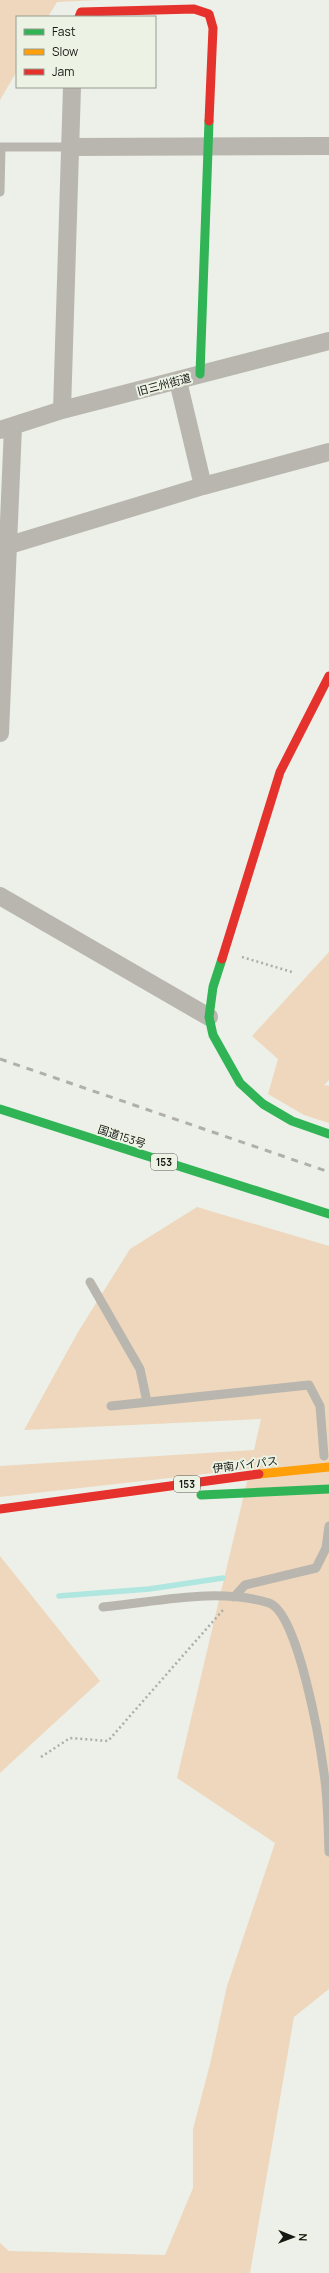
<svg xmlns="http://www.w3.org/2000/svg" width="329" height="2273" font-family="Manrope,'Noto Sans JP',sans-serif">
<rect width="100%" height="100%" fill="#ecf0e8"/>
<path fill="#eed7bd" d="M0,0H100L57,2L48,17H17V71L0,100Z
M329,952V1080L324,1085L329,1086V1123L304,1115L268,1094L278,1059L252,1036Z
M197,1207L329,1246V1989L294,2017L250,2273H0V2243L9,2251L165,2255L193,2188V2129L210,2064L227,1986L275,1843L177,1778L250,1469L0,1497V1466L254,1450L261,1419L24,1430L78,1332L130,1249Z
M0,1556L100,1681L0,1773Z"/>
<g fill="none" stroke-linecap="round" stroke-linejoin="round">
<path stroke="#afe6e0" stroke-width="5.5" d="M59,1596L149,1589L223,1578"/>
<path stroke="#adada7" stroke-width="2.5" stroke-dasharray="2 3" stroke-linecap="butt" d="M242,957L292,972
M41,1757L70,1738L108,1741L223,1610"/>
<path stroke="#b8b6ae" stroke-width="9" d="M0,192L1,147H69
M90,1282L140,1369L147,1402
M111,1406L309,1385L320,1406L324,1456
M234,1597L245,1585L316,1568L326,1548L329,1526
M103,1607C156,1602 217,1587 269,1603C298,1612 320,1743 324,1773C328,1799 328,1826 329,1852"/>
<path stroke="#b8b6ae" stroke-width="18" d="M69,147L329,146
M178,381L203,486
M62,410L72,87
M0,430L62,410L329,341
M0,548L203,486L329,452
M0,733L13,427
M0,896L209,1017"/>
<path stroke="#30b455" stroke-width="9" d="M200,374L209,121
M222,959L213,987L209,1017L213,1035L240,1083L263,1104L292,1121L329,1134
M0,1109L329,1214
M201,1495L329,1489"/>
<path stroke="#ff9f0a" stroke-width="9" d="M259,1474L329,1467"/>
<path stroke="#e5322d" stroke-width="9" d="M79,17L81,12L194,9L209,14L213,28L209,121
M222,959L280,772L329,676
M0,1509L259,1474"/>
<path stroke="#b0afa8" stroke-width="3" stroke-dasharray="7 7" stroke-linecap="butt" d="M0,1059L329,1172"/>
</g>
<g text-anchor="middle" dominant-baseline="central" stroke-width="4" stroke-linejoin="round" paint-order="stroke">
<g fill="#ecf3e5" stroke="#565a52" stroke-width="1">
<rect x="151" y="1154" width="26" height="16" rx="3"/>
<rect x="174" y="1476" width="26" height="16" rx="3"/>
</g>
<g font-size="10" font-weight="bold" fill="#161813">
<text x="164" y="1162">153</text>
<text x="187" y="1484">153</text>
</g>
<g font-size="11" fill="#161813" stroke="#ecf3e5">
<text transform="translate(164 384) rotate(-15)">旧三州街道</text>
<text transform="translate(122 1136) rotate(18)">国道153号</text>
<text transform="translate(245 1464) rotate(-7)">伊南バイパス</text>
</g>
</g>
<rect x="16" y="16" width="140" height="72" fill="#ecf3e5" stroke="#969b91"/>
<rect x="24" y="29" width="20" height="6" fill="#30b455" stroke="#969b91"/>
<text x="52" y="36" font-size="12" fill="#161813">Fast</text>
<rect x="24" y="49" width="20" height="6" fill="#ff9f0a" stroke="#969b91"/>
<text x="52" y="56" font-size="12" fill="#161813">Slow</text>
<rect x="24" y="69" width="20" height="6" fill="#e5322d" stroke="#969b91"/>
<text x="52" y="76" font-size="12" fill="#161813">Jam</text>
<g transform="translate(293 2237) rotate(91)" stroke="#ecf3e5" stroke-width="3" paint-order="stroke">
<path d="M0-3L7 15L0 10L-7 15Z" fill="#161813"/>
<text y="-6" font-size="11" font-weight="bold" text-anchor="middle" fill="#161813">N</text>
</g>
</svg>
